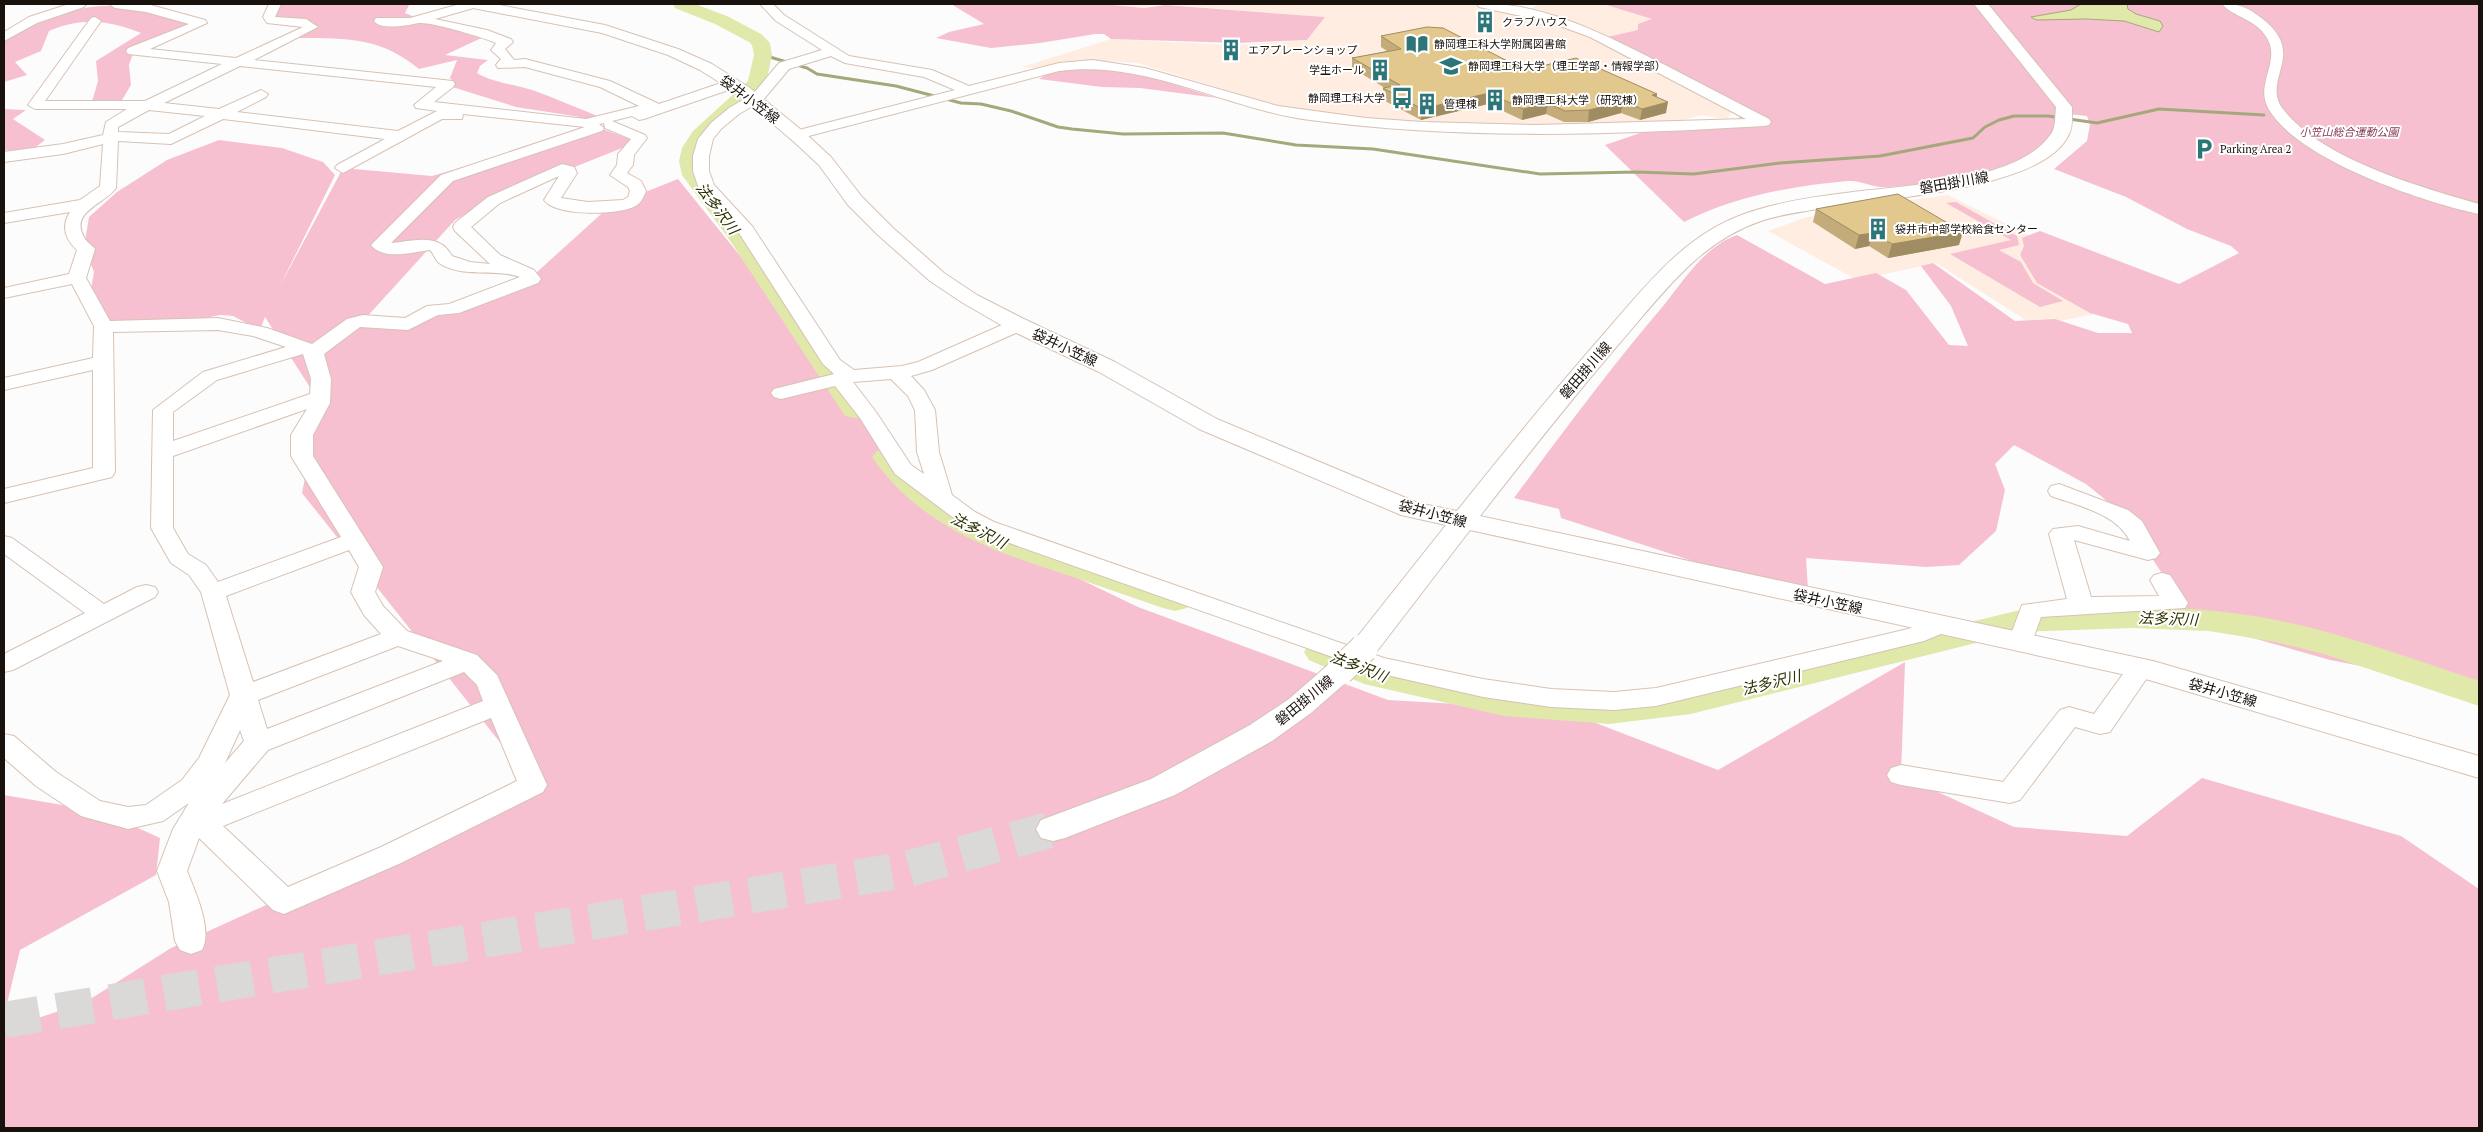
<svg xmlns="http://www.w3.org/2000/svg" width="2483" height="1132" font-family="'PT Serif','Noto Sans JP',serif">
<rect width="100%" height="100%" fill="#fcfcfc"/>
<path fill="#ffede1" d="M1102,4H1470L1523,14L1538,4H1603L1653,19L1733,111L1727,119L1700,115L1674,123L1575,126L1407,121L1350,117L1283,107L1137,63L1085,60L1035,68L1022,67L1111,39L1234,45L1307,40L1325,17L1158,4L1144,8Z
M1948,195L2043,242L2036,252L2017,255L2115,310L2035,326L1936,263L1857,280L1768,231L1804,218L1844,209Z"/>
<path fill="#f6c0d0" d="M82,4H86L80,9C122,0 160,12 201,23L134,51L129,65L131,85L119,105H91L98,81L96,61L141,33C108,20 82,17 49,31L41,51L15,62L27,75L4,82V38Z
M275,4L409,5L405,13L419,19L488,35L445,55L488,60L480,66L477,73C494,83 513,84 532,90C555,98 577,108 600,117L570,121L580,117L516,107L446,85L454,82L450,78L457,60L419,69C377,34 340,39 289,38L311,28L269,17Z
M951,4H1102L1144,8L1165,5L1325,17L1307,40L1237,43L1111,39L1104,34H1095L1040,43L991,48L936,38L949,32L984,24Z
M1603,4H2479V689L2330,660L2200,623L2186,610L2123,514L2086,484L2014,445L1995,464L2005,490L1996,531L1959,565L1926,567L1806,558L1808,590L1711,567L1561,518L1559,509L1514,498C1563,432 1611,367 1664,305C1684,280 1705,246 1737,235L1825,284L1876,273L1906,290L1949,345L1968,346L1951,306L1921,266L1933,263L2015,321L2055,319L2098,333H2132L2128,324L2090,313L2037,283L2020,255L2024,246L2022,238L2040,231L2179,284L2239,253L2231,246L2187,229L2126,197L2054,169L2087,141L2090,124L2087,116L2059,113C2056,121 2054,136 2048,141C2010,174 1935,184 1886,187C1873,188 1861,180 1848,181C1792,186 1735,196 1684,222L1605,145L1655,128L1734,122L1741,116L1728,97L1693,85L1603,38L1638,30V24L1652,19Z
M1093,66L1141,74L1217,98L1140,88L1102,87L1039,79C1055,68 1076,67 1093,66Z
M4,109L26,110L13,119L45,140L28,153L4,150Z
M600,128L637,142L500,197L455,220L364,320L408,324L526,282L610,206L678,179L804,335L903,469L994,538L1138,607L1388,700L1562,710L1718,770L1905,662L1901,775L2014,827L2127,836L2202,778L2401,836L2479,889V1128H4V1029L84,1003L171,948L533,784L302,493L320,403L265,317L260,330L233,316L220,315L172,325L101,321L89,300L94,272L84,247L89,217L117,192L167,160L219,140L282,148L323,162L335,175L280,286L343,168L432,176Z
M1956,202L2017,236L2019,245L1999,250L2021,262L2033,283L2063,301L2040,307L1950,254L2011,240L1946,203Z
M4,795L103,812L160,838L156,875L20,950L4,1016Z"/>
<path fill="#e0e8aa" stroke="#a4a87b" d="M2081,4H2127L2128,9L2136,14L2160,21L2163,26L2159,32L2124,21L2086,19L2036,20L2031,17L2071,10Z"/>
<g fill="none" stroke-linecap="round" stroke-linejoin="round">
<path stroke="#a4a87b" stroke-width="3" d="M763,55L807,68L817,74L896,86L961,103L981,104L1011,111L1058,127L1072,129L1123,134L1223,133L1296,145L1373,149L1540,174L1637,172L1694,174L1780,163L1880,156L1973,138L1985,127L1999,120L2014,116H2048L2097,123L2159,109L2264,115"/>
<path fill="#e0e8aa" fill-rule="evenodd" d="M673,4H695L727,16L761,34L770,43L772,55L766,83L708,139L702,148L701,161L704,174L747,231L869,410L865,416L855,418L845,416L729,239L682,175L679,161L682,148L693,131L748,81L754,55L752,45L749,42L715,24L675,8Z
M887,448L897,451L916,473L937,493L985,522L1038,544L1187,594L1192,601L1187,608L1175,611L1163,608C1133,598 1103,587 1073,577C995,552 921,528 872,457L877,451Z
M2132,606C2180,608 2228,610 2276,620C2345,634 2412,659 2479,681V706L2324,654L2276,642L2209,631L2132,628L2020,632L1691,714L1609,724L1504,716L1364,684L1309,660L1304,652L1309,644L1321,641L1386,666L1504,692L1609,700L1691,690L2020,610Z"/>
<path stroke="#dad9d8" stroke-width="36" stroke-dasharray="36 18" stroke-linecap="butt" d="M4,1020L903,870L1053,829"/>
<g stroke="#d7c2b3" stroke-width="2">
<path id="minor" d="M69,4H86L84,7L37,23L4,41V32L29,17Z
M109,4H147L205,20L207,23L150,49L236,58L303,27L267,23L263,17L269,4H281L275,17L306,19L318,27L254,60L453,81L455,84L453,87L434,102L586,119L639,106L600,87L525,67L498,68L496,65L501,59L491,50L496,43C482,37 432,22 419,23C408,25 382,31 374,21L376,18H410L460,4H479L477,7L435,19L487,30L511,39L513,42L505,49L514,60L525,59L610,81L659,104L727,81H737L739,84L737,87L644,119L639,120L632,116L612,121L645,135L647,138L634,155L633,165L627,173L641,181L646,191C643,199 640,205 631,208C614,215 555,216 544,200L559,176L500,203L471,227L500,255L534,270L541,279L538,283L459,313L438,315L408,330L360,327L324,354L331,379L330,403L313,435V456L383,567L375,592L383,606L407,631L477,655L497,675L547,785L543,792L401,863L284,914L273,910L199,838L187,871C195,891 213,930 202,950L191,954L180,950L175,941L169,902L157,871L173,829L189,803L163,821L128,829L81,816L36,786L4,758V734L14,736L56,772L100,801L128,807L146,805L182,780L199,758L230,695L201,592L189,575L171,563L151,528L153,410L203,372L286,347L253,336L218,330L113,332L115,472L112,477L4,503V489L93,468V370L4,390V378L93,358L94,326L72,284L4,298V288L69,274L77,250C65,239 61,226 70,212L4,223V213L80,200L100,186L103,144L63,154L4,162V152L63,144L103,135L106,122L127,109H35L28,105L91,18L95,17L101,21L45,101H145L222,64L128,54L126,51L128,48L189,24L146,12L115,8ZM240,66L436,87L414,105L416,108L437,111L398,131L237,112L266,97L268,94L261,90L219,109L164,103ZM149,110L205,116L169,134L118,132V127ZM463,114L585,127L441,175L371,245C383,261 414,252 430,250C434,254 435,260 439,263C462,279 499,268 520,277L449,304L427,306L405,318L363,315L347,319L312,344L267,328L218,318L110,321L86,278L95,249C92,245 86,242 84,237C69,212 106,203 116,188L118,141L171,144L223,119L385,139L337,165L335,168L343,173L442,119H462ZM604,123L605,128L631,139L618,154L617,165L610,175L628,187L630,191L628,197L623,200L588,202L561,198L577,173L574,167L562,164L488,197L455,223L453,227L455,231L490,264L470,262L452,256C439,232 414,241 391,243L453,181L602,131L604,128L599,124ZM303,354L311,379L310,394L173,441V412L217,380ZM307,409L291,435V456L341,537L218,582L206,565L188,554L173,528V456ZM349,550L359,567L351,592L364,615L381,634L253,682L226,596ZM398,646L443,661L267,729L258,700ZM464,672L477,685L483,701L222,804L268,750ZM491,718L517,781L381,847L288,887L223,826ZM240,730L244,741L225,763Z
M760,4H773L784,15L849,56L932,70L969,86L1059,63L1093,60L1145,68L1278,106L1366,118L1422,122L1536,125L1746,119L1590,37L1549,22L1479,7L1477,4C1541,0 1612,38 1667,66C1701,84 1735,101 1769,119L1771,122L1769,125L1764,126C1613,135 1461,140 1310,120C1226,109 1146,59 1059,71L801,138H791L789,135L791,132L955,90L924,77L845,63L831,56L789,69L763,100L739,114L721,129L713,139L709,156V171L714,185L752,226L840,360L854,370L902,366L918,362L1011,321H1025L1027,325L1025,329L932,370L911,376L924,390L935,410L939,452L952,495L975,512L994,522L1384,658L1483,679L1551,689L1614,692L1656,688L1908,629L1939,617L1948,619L1951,625L1948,631L1924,641L1656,706L1614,710L1551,707L1483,697L1378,673L978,532L959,522L895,474L860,418L835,386L781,399L774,397L771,393L774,389L834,374L823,364L739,233L698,186L693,171V156L698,139L711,123L729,108L753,94L779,63L822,50L776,21ZM891,379L908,396L915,410L917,452L924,474L911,465L876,412L853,382Z
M2222,4C2237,3 2248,8 2260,17C2310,54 2260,79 2283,109C2321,159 2420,187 2479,204V214C2423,202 2297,160 2268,108C2255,84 2281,61 2267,38C2256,19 2233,17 2222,4Z
M2059,484L2128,510L2142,521L2160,553L2156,558L2148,560L2074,540L2091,597L2159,596L2150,580L2154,575L2162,573L2170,575L2188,603L2185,608L2041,617L2030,648L2021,650L2012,648L2008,642L2022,605L2067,599L2049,534L2053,529L2078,526L2130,541C2116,513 2078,506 2051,496L2048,491L2051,486Z
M4,536L12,538L104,604L137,587L146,585L155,587L158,592L155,597L13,670L4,672V654L85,613L4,554Z
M2140,661L2149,663L2153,669L2110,732L2100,734L2075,727L2020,800L2010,803L1901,785L1891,782L1887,775L1891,768L1901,765L2003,782L2060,710L2069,707L2094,714L2131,663Z"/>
</g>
<g stroke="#d7c2b3" stroke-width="2">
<path id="major" d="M466,4H494L605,25L678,49L712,64L750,88L805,133L831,157L862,197L892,227L944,273L977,295L1024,319L1115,362L1217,419L1418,503L1457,511C1504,452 1552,393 1602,336C1644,288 1684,234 1747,213C1779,202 1812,197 1845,193C1900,185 2018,183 2051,134C2056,127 2055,115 2056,107L1974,4H1988L2072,107C2072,115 2073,127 2069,134C2040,200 1828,198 1761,221C1698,242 1660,297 1618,345C1570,401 1525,458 1480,516L2153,661L2479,756V778L2149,680L1470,530L1374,655L1364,657L1354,655L1349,648L1354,641L1446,525L1401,515L1199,429L1099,372L1008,329L963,303L930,281L878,235L848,205L819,165L793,141L738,94L700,70L668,55L602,33L473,8Z
M1340,661L1351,664L1355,671L1351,678L1311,713L1272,741L1175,795L1065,838L1053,841L1041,838L1036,829L1041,820L1151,779L1250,725L1289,699L1329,664Z"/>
</g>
<use href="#minor" fill="#fff" fill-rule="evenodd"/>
<use href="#major" fill="#fff" fill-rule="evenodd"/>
<g stroke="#d7c2b3" stroke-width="30" stroke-linecap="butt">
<path id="major-bridge" d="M1340,671L1364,648"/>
</g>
<use href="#major-bridge" stroke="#fff" stroke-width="28"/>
</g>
<path fill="#c3ac7a" d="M1381,36L1525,70L1657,94V97L1666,113L1640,120L1621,113L1588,122H1564L1546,114L1522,120L1488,104L1421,120L1383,100V88H1385L1352,68V58L1387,51L1381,47Z
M1816,209L1959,245L1888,258L1869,246L1855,249L1813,222Z"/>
<path fill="#9f8c63" d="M1489,93L1488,104L1421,120L1422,109Z
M1657,94L1655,105L1668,102L1666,113L1640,120L1642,109L1652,95Z
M1623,101L1621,113L1588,122L1589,110Z
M1548,103L1546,114L1522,120L1523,109Z
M1963,232L1959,245L1888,258L1892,244Z
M1873,233L1869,246L1855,249L1859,235Z"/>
<path fill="#e3c88e" stroke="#9f8c63" d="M1427,27L1443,28L1525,70L1576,58L1657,94L1652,95L1668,102L1642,109L1623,101L1589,110L1565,111L1548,103L1523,109L1489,93L1422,109L1383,88L1400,85L1352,58L1401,49L1381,36Z
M1898,194L1963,232L1892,244L1873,233L1859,235L1816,209Z"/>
<defs>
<g id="building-bare" transform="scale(1.725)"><path d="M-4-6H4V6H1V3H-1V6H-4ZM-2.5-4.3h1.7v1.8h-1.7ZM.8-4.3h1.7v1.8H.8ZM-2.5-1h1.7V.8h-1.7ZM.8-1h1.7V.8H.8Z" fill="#2c767a" stroke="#fff" stroke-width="2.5" paint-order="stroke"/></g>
<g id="library-bare" transform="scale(1.725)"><path d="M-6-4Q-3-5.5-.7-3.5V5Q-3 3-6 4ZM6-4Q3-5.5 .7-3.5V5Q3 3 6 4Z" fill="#2c767a" stroke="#fff" stroke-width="2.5" paint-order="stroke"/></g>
<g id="university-bare" transform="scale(1.725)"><path d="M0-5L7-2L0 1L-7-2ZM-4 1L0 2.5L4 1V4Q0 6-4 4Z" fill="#2c767a" stroke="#fff" stroke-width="2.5" paint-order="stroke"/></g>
<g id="bus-bare" transform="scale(1.725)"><path d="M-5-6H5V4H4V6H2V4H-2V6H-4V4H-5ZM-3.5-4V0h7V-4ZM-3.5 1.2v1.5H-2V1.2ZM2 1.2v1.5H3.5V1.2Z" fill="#2c767a" stroke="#fff" stroke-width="2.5" paint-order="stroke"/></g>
<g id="parking-bare" transform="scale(1.725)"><path d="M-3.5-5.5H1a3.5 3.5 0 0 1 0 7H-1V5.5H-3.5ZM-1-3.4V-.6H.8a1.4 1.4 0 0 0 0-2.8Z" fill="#2c767a" stroke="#fff" stroke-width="2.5" paint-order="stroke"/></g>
</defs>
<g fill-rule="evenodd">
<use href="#building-bare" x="1485" y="22"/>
<use href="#library-bare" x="1417" y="44"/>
<use href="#building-bare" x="1231" y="50"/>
<use href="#university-bare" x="1451" y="66"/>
<use href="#building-bare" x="1380" y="70"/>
<use href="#bus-bare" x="1402" y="98"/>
<use href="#building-bare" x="1495" y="100"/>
<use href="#building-bare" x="1427" y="104"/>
<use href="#parking-bare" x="2204" y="149"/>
<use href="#building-bare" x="1878" y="229"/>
</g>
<g text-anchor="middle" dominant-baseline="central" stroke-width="4" stroke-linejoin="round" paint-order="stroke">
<g font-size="11" fill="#18110c" stroke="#fff" text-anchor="start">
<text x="1502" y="22">クラブハウス</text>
<text x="1434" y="44">静岡理工科大学附属図書館</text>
<text x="1248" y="50">エアプレーンショップ</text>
<text x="1468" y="66">静岡理工科大学（理工学部・情報学部）</text>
<text x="1364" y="70" text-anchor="end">学生ホール</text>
<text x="1385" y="98" text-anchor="end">静岡理工科大学</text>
<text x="1512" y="100">静岡理工科大学（研究棟）</text>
<text x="1444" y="104">管理棟</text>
<text x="2220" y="149">Parking Area 2</text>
<text x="1895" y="229">袋井市中部学校給食センター</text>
</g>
<g font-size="11" font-style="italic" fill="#853854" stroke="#fff">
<text x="2349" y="132">小笠山総合運動公園</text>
</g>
<g font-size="14" fill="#18110c" stroke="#fff">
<text transform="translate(750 99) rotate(37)">袋井小笠線</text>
<text transform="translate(1954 182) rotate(-10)">磐田掛川線</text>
<text transform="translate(1065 347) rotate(25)">袋井小笠線</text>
<text transform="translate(1585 370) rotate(-49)">磐田掛川線</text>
<text transform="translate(1433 513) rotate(15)">袋井小笠線</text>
<text transform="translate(1828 601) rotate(12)">袋井小笠線</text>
<text transform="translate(2223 692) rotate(16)">袋井小笠線</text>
<text transform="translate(1304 700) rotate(-39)">磐田掛川線</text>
</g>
<g font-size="15" font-style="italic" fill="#2c3000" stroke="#fff">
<text transform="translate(718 208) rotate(53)">法多沢川</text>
<text transform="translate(979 530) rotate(27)">法多沢川</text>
<text transform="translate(2168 618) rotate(2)">法多沢川</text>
<text transform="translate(1359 666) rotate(21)">法多沢川</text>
<text transform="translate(1771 682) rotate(-14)">法多沢川</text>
</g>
</g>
<rect width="2483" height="1132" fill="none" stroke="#18110c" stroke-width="10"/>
</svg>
